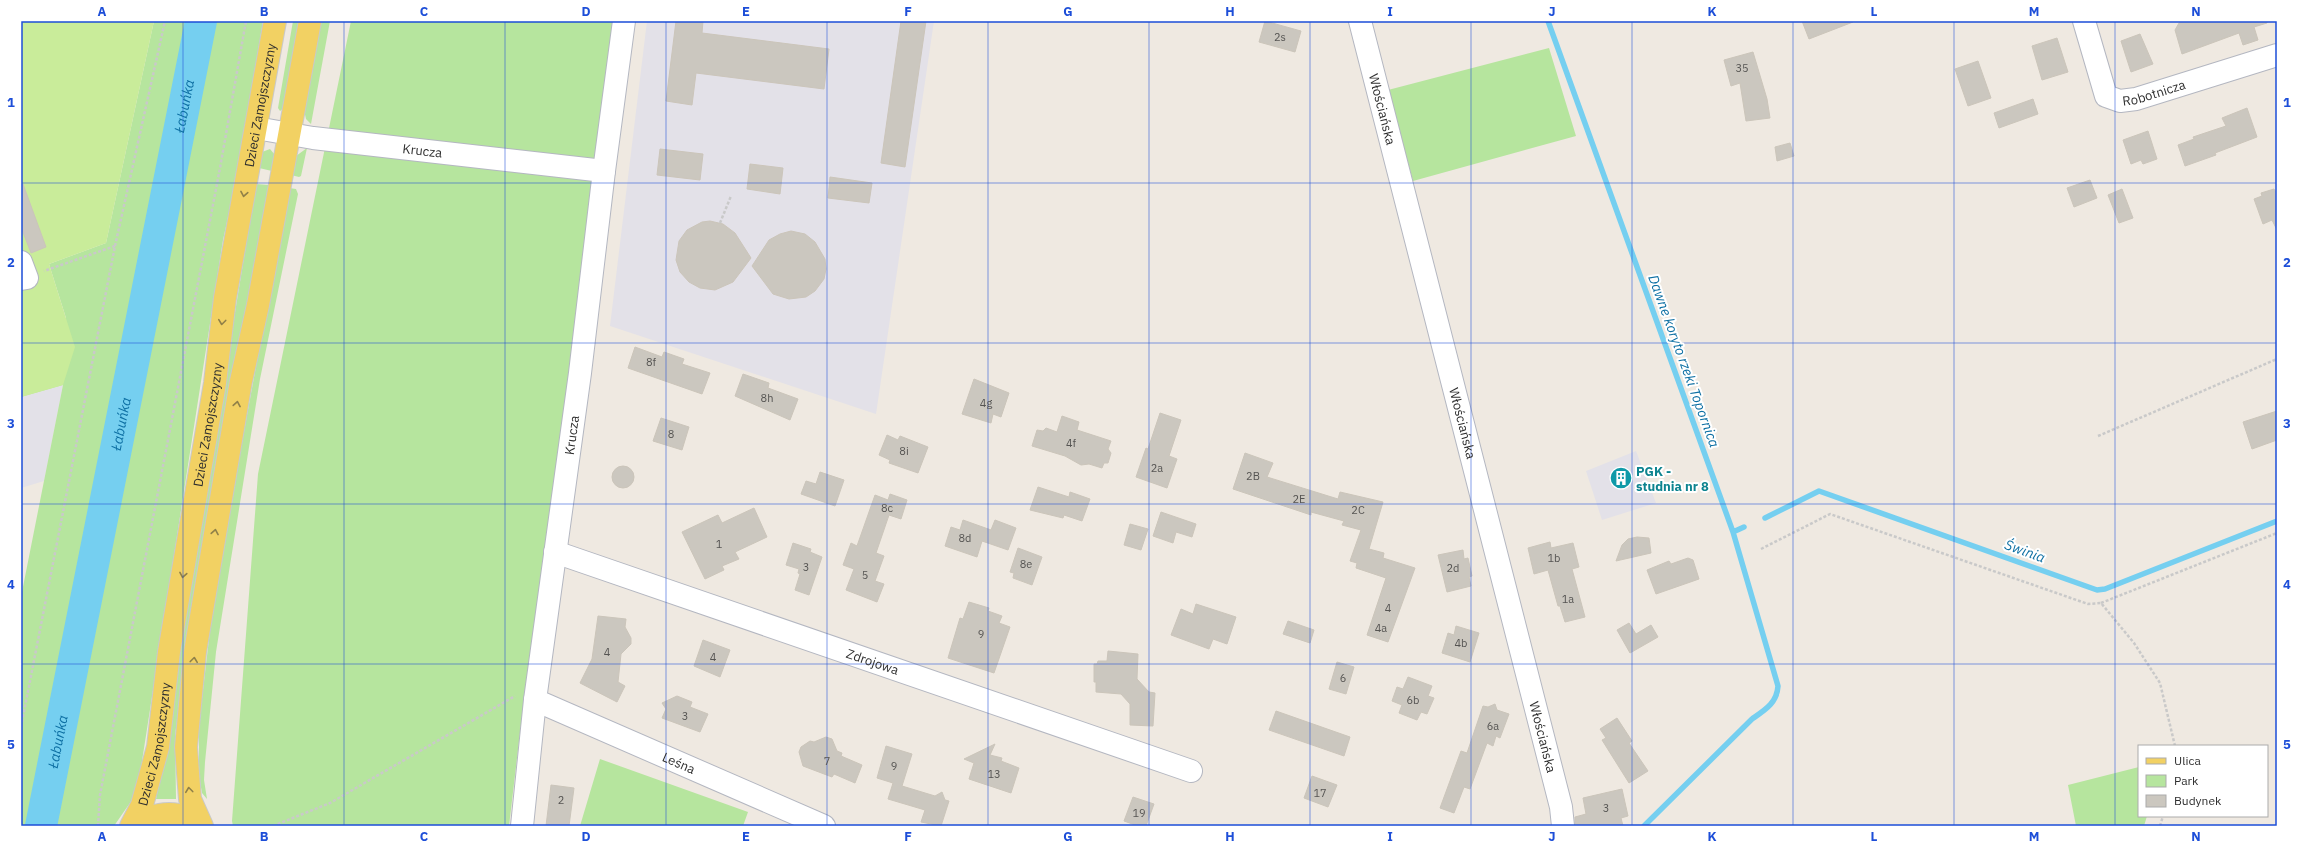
<svg xmlns="http://www.w3.org/2000/svg" width="2298" height="847" font-family="'IBM Plex Sans',sans-serif">
<rect width="100%" height="100%" fill="#efe9e1"/>
<path fill="#e3e1e8" d="M647,21H934L876,414L610,326Z
M63,385L44,481L21,488V397Z
M1636,451L1656,503L1602,520L1586,471Z"/>
<path fill="#b6e59e" d="M154,21H263L238,172L223,240L140,774L132,800L114,826H21V597L63,385L21,397L66,318L49,264L106,243Z
M293,21H300L284,108L280,111L278,108Z
M321,21H330L311,124L306,119L304,110Z
M351,21H618L525,690L509,826H233L232,821L258,474Z
M1549,48L1576,136L1413,181L1388,90Z
M307,148L301,176L299,177L291,175L296,156Z
M270,149L275,155L272,171L259,168L262,152Z
M256,184L269,185L189,638L175,735L176,799H156L170,732L177,667Z
M289,188L296,189L298,194L260,379L216,652L205,762L204,780L207,799L202,793L199,776V724L215,588Z
M600,759L748,812L743,826H580Z
M2139,767V816H2147L2144,826H2076L2068,785Z"/>
<path fill="#c9ec9a" d="M21,21H154L106,243L49,264L75,347L63,385L21,397Z"/>
<g fill="none" stroke-linecap="round" stroke-linejoin="round">
<path stroke="#75cff0" stroke-width="5.5" d="M1548,21L1733,532L1778,686C1777,703 1765,710 1752,719L1644,826
M1765,518L1819,491L2097,590L2105,589L2277,521
M1733,532L1744,527"/>
<path stroke="#75cff0" stroke-width="32" id="s1" d="M41,826L201,21"/>
</g>
<path fill="#cbc7bf" stroke="#cbc5ba" d="M676,21H703L702,33L829,49L824,89L696,73L692,105L666,101Z
M901,21H926L905,167L881,163Z
M1265,21L1301,31L1295,52L1259,42Z
M1802,21H1853V22L1809,39Z
M2183,21H2267V23L2254,27L2258,40L2243,45L2239,33L2182,54L2175,30L2179,23Z
M2140,34L2153,64L2131,72L2121,41Z
M2057,38L2068,72L2042,80L2032,46Z
M1753,52L1767,99L1770,118L1746,121L1740,83L1731,86L1724,60Z
M1978,61L1991,98L1968,106L1955,69Z
M2033,99L2038,114L1999,128L1994,113Z
M2247,108L2257,137L2215,153L2216,155L2185,166L2178,145L2194,139L2193,137L2226,126L2222,118Z
M2148,131L2157,159L2143,164L2141,160L2131,164L2123,140Z
M1790,143L1794,156L1777,161L1775,147Z
M660,149L703,154L700,180L657,175Z
M750,164L783,168L780,194L747,189Z
M830,177L872,183L869,203L828,198Z
M2090,180L2097,198L2074,207L2067,188Z
M23,184L46,247L31,253L21,227Z
M2122,189L2133,218L2119,223L2108,195Z
M2274,189L2275,191H2277V230L2272,220L2263,224L2254,199L2262,196L2261,193Z
M710,221L723,224L735,233L751,258L733,282L715,290L700,288L689,282L680,272L676,260L679,241L687,230L702,222Z
M791,231L805,234L815,242L825,259L826,269L824,279L815,291L806,297L789,299L773,294L752,266L769,240L780,234Z
M635,347L662,357L664,352L684,359L682,364L710,373L702,394L628,368Z
M743,374L769,383L768,388L798,399L790,420L735,396Z
M974,379L1009,393L1001,417L993,414L991,423L962,414Z
M2277,411V440L2252,449L2243,422Z
M1160,413L1181,420L1169,456L1177,459L1167,488L1136,477L1146,448L1148,449Z
M1062,416L1079,422L1077,430L1111,441L1108,449L1111,453L1108,463H1104L1102,468L1089,464L1081,465L1065,456L1032,446L1037,430L1043,431L1046,428L1057,432Z
M661,418L689,427L682,450L653,441Z
M887,435L898,440L900,436L928,447L918,473L889,463L890,460L879,455Z
M1245,453L1273,463L1267,477L1338,499L1340,492L1383,502L1369,549L1384,553L1383,558L1415,568L1388,642L1367,635L1386,578L1356,568L1357,563L1350,561L1361,530L1342,525L1344,521L1311,512V515L1233,489Z
M612 477a11 11 0 1 1 22 0a11 11 0 1 1-22 0Z
M820,472L844,480L835,506L801,494L806,481L816,484Z
M1038,487L1069,497L1070,492L1090,499L1082,521L1064,515L1063,518L1030,510Z
M890,494L907,500L901,519L889,515L876,553L884,556L875,581L884,584L877,602L846,590L854,569L843,565L851,543L857,546L875,495L888,500Z
M754,508L767,537L735,552L739,559L722,566L724,570L705,579L682,532L718,515L722,523Z
M1161,512L1196,524L1192,537L1176,532L1173,543L1153,536Z
M963,520L991,530L995,520L1016,528L1008,550L982,541L977,557L945,546L951,527L960,530Z
M1130,524L1148,529L1141,550L1124,545Z
M1637,537L1649,538L1651,553L1616,561L1622,545L1628,539Z
M1550,542L1551,548L1573,543L1579,567L1572,569L1585,617L1565,622L1560,606H1558L1548,570L1534,574L1528,548Z
M793,543L811,549L810,552L822,557L809,595L795,590L800,574L798,573L799,569L786,565Z
M1018,548L1042,557L1032,585L1013,578L1014,573L1010,572Z
M1463,550L1464,559L1468,558L1472,576L1469,577L1471,586L1447,592L1438,555Z
M1688,558L1693,560L1699,579L1656,594L1647,570L1669,561L1671,564Z
M969,602L989,608L988,611L1002,616L999,623L1010,627L994,673L948,658L960,618L963,619Z
M1196,604L1236,617L1227,644L1213,639L1209,649L1171,635L1181,609L1193,614Z
M598,616L626,619L625,627L631,638V644L621,654L618,682L625,686L617,702L580,683L592,659Z
M1288,621L1314,630L1310,643L1283,634Z
M1629,623L1636,634L1651,625L1658,637L1630,653L1617,630Z
M1456,626L1479,633L1470,662L1442,653L1448,633L1454,635Z
M703,640L730,650L720,677L694,666Z
M1108,651L1138,654L1137,679L1149,692L1155,693L1153,726L1130,725V704L1121,694L1096,692V682H1094V664H1097L1098,661H1107Z
M1337,662L1354,667L1346,694L1329,689Z
M1408,677L1432,686L1428,696L1434,698L1427,714L1421,712L1417,720L1399,713L1402,705L1392,701L1397,687L1403,689Z
M677,696L692,702L690,707L708,714L700,732L662,718L666,709L662,703Z
M1495,704L1497,710L1509,714L1500,738L1496,736L1493,746L1487,743L1470,789L1464,787L1454,813L1440,808L1461,751L1467,753L1483,706L1488,707Z
M1276,711L1350,737L1344,756L1269,730Z
M1617,718L1632,741L1629,743L1648,771L1629,783L1602,740L1606,738L1600,729Z
M826,737L832,739L837,751L842,753L841,756L862,765L855,783L834,774L832,777L803,766L799,752L801,747L810,741L814,742Z
M995,744L990,755L1002,758L1001,761L1019,768L1011,793L969,779L974,763L964,759Z
M886,746L912,754L902,786L935,796L942,792L945,800L949,801L941,826L921,822L925,810L888,799L893,783L877,778Z
M1312,776L1337,785L1328,807L1304,798Z
M551,785L574,788L569,826H546Z
M1622,789L1628,816L1621,818L1623,826H1575V817L1586,814L1583,798Z
M1133,797L1154,804L1146,826H1138L1124,821Z"/>
<g fill="none" stroke-linecap="round" stroke-linejoin="round">
<g stroke="#b4b7c1" stroke-width="24">
<g id="minor">
<path id="s2" d="M1360,21L1561,807L1563,826"/>
<path id="s3" d="M2084,21L2106,96L2120,101L2136,99L2277,55"/>
<path id="s4" d="M256,128L313,138L604,171"/>
<path d="M21,262L27,278L21,279"/>
<path id="s5" d="M555,552L1191,771"/>
<path id="s6" d="M535,700L824,826"/>
<path id="s7" d="M522,826L535,700L580,373L604,171L624,21"/>
</g>
</g>
<g stroke="#c9c9c9" stroke-width="24">
<g id="major">
<path id="s8" d="M131,826L142,805L158,747L169,652L215,383L225,298L275,21"/>
<path d="M138,826C155,810 183,810 200,826"/>
<path d="M202,826L190,799L186,747L195,652L241,381L258,305L310,21"/>
</g>
</g>
<path stroke="#c9c9c9" stroke-width="2.5" stroke-dasharray="3 2" stroke-linecap="butt" d="M720,223L731,196
M115,246L165,21
M2098,436L2277,359
M1761,549L1830,514L2088,604L2101,603L2134,643L2160,683L2175,746
M2101,603L2277,533
M21,727L115,246L44,271
M98,826L100,795L220,168L246,21
M273,826L330,803L515,696
M2160,826L2163,816"/>
<use href="#minor" stroke="#fff" stroke-width="22"/>
<use href="#major" stroke="#f2d163" stroke-width="22"/>
</g>
<defs><path id="oneway-chevron" d="M-2-3.5L2.5 0L-2 3.5" fill="none" stroke-width="1.6" stroke-linecap="round" stroke-linejoin="round"/></defs>
<g stroke="#908048">
<use href="#oneway-chevron" transform="translate(244 194) rotate(100)"/>
<use href="#oneway-chevron" transform="translate(222 322) rotate(97)"/>
<use href="#oneway-chevron" transform="translate(237 404) rotate(-80)"/>
<use href="#oneway-chevron" transform="translate(215 532) rotate(-80)"/>
<use href="#oneway-chevron" transform="translate(183 575) rotate(100)"/>
<use href="#oneway-chevron" transform="translate(194 660) rotate(-83)"/>
<use href="#oneway-chevron" transform="translate(189 790) rotate(-97)"/>
</g>
<path fill="none" stroke="#1d4ed8" stroke-width="1" stroke-opacity="0.55" d="M183,21V826M344,21V826M505,21V826M666,21V826M827,21V826M988,21V826M1149,21V826M1310,21V826M1471,21V826M1632,21V826M1793,21V826M1954,21V826M2115,21V826M21,183H2277M21,343H2277M21,504H2277M21,664H2277"/>
<defs>
<g id="building-disc" transform="scale(1.15)"><circle r="9.5" fill="#0f9aa8" stroke="#fff"/><path d="M-4-6H4V6H1V3H-1V6H-4ZM-2.5-4.3h1.7v1.8h-1.7ZM.8-4.3h1.7v1.8H.8ZM-2.5-1h1.7V.8h-1.7ZM.8-1h1.7V.8H.8Z" fill="#fff"/></g>
</defs>
<g fill-rule="evenodd">
<use href="#building-disc" x="1621" y="478"/>
</g>
<g text-anchor="middle" dominant-baseline="central" stroke-width="4" stroke-linejoin="round" paint-order="stroke">
<g font-size="11" fill="#555452">
<text x="1280" y="37">2s</text>
<text x="1742" y="68">35</text>
<text x="651" y="362">8f</text>
<text x="767" y="398">8h</text>
<text x="986" y="403">4g</text>
<text x="671" y="434">8</text>
<text x="1071" y="443">4f</text>
<text x="904" y="451">8i</text>
<text x="1157" y="468">2a</text>
<text x="1253" y="476">2B</text>
<text x="1299" y="499">2E</text>
<text x="887" y="508">8c</text>
<text x="1358" y="510">2C</text>
<text x="965" y="538">8d</text>
<text x="719" y="544">1</text>
<text x="1554" y="558">1b</text>
<text x="1026" y="564">8e</text>
<text x="806" y="567">3</text>
<text x="1453" y="568">2d</text>
<text x="865" y="575">5</text>
<text x="1568" y="599">1a</text>
<text x="1388" y="608">4</text>
<text x="1381" y="628">4a</text>
<text x="981" y="634">9</text>
<text x="1461" y="643">4b</text>
<text x="607" y="652">4</text>
<text x="713" y="657">4</text>
<text x="1343" y="678">6</text>
<text x="1413" y="700">6b</text>
<text x="685" y="716">3</text>
<text x="1493" y="726">6a</text>
<text x="827" y="761">7</text>
<text x="894" y="766">9</text>
<text x="994" y="774">13</text>
<text x="1320" y="793">17</text>
<text x="561" y="800">2</text>
<text x="1606" y="808">3</text>
<text x="1139" y="813">19</text>
</g>
<g font-size="13" fill="#2e2e2e" stroke="#fff">
<text stroke="none"><textPath href="#s3" startOffset="128">Robotnicza</textPath></text>
<text stroke="none"><textPath href="#s8" startOffset="734">Dzieci Zamojszczyzny</textPath></text>
<text stroke="none"><textPath href="#s2" startOffset="91">Włościańska</textPath></text>
<text stroke="none"><textPath href="#s4" startOffset="168">Krucza</textPath></text>
<text stroke="none"><textPath href="#s2" startOffset="415">Włościańska</textPath></text>
<text stroke="none"><textPath href="#s8" startOffset="410">Dzieci Zamojszczyzny</textPath></text>
<text stroke="none"><textPath href="#s7" startOffset="394">Krucza</textPath></text>
<text stroke="none"><textPath href="#s5" startOffset="336">Zdrojowa</textPath></text>
<text stroke="none"><textPath href="#s2" startOffset="739">Włościańska</textPath></text>
<text stroke="none"><textPath href="#s8" startOffset="86">Dzieci Zamojszczyzny</textPath></text>
<text stroke="none"><textPath href="#s6" startOffset="157">Leśna</textPath></text>
</g>
<g font-size="13" font-weight="bold" fill="#0d838f" stroke="#fff" text-anchor="start">
<text x="1636" y="471">PGK -<tspan x="1636" dy="15">studnia nr 8</tspan></text>
</g>
<g font-size="14" font-style="italic" fill="#0d6fa3" stroke="#fff">
<text stroke="none"><textPath href="#s1" startOffset="734">Łabuńka</textPath></text>
<text transform="translate(1684 361) rotate(70)">Dawne koryto rzeki Topornica</text>
<text stroke="none"><textPath href="#s1" startOffset="410">Łabuńka</textPath></text>
<text transform="translate(2025 551) rotate(20)">Świnia</text>
<text stroke="none"><textPath href="#s1" startOffset="86">Łabuńka</textPath></text>
</g>
</g>
<rect width="2298" height="847" fill="none" stroke="#ffffff" stroke-width="44"/>
<rect x="2138" y="745" width="130" height="72" fill="#ffffff" stroke="#ababab"/>
<rect x="2146" y="758" width="20" height="6" fill="#f2d163" stroke="#ababab"/>
<text x="2174" y="765" font-size="12" fill="#2e2e2e">Ulica</text>
<rect x="2146" y="775" width="20" height="12" fill="#b6e59e" stroke="#ababab"/>
<text x="2174" y="785" font-size="12" fill="#2e2e2e">Park</text>
<rect x="2146" y="795" width="20" height="12" fill="#cbc7bf" stroke="#ababab"/>
<text x="2174" y="805" font-size="12" fill="#2e2e2e">Budynek</text>
<rect x="22" y="22" width="2254" height="803" fill="none" stroke="#1d4ed8" stroke-width="1.5"/>
<g font-size="13" text-anchor="middle" font-weight="bold" fill="#1d4ed8">
<text x="102" y="16">A</text>
<text x="264" y="16">B</text>
<text x="424" y="16">C</text>
<text x="586" y="16">D</text>
<text x="746" y="16">E</text>
<text x="908" y="16">F</text>
<text x="1068" y="16">G</text>
<text x="1230" y="16">H</text>
<text x="1390" y="16">I</text>
<text x="1552" y="16">J</text>
<text x="1712" y="16">K</text>
<text x="1874" y="16">L</text>
<text x="2034" y="16">M</text>
<text x="2196" y="16">N</text>
<text x="11" y="107">1</text>
<text x="2287" y="107">1</text>
<text x="11" y="267">2</text>
<text x="2287" y="267">2</text>
<text x="11" y="428">3</text>
<text x="2287" y="428">3</text>
<text x="11" y="589">4</text>
<text x="2287" y="589">4</text>
<text x="11" y="749">5</text>
<text x="2287" y="749">5</text>
<text x="102" y="841">A</text>
<text x="264" y="841">B</text>
<text x="424" y="841">C</text>
<text x="586" y="841">D</text>
<text x="746" y="841">E</text>
<text x="908" y="841">F</text>
<text x="1068" y="841">G</text>
<text x="1230" y="841">H</text>
<text x="1390" y="841">I</text>
<text x="1552" y="841">J</text>
<text x="1712" y="841">K</text>
<text x="1874" y="841">L</text>
<text x="2034" y="841">M</text>
<text x="2196" y="841">N</text>
</g>
</svg>
